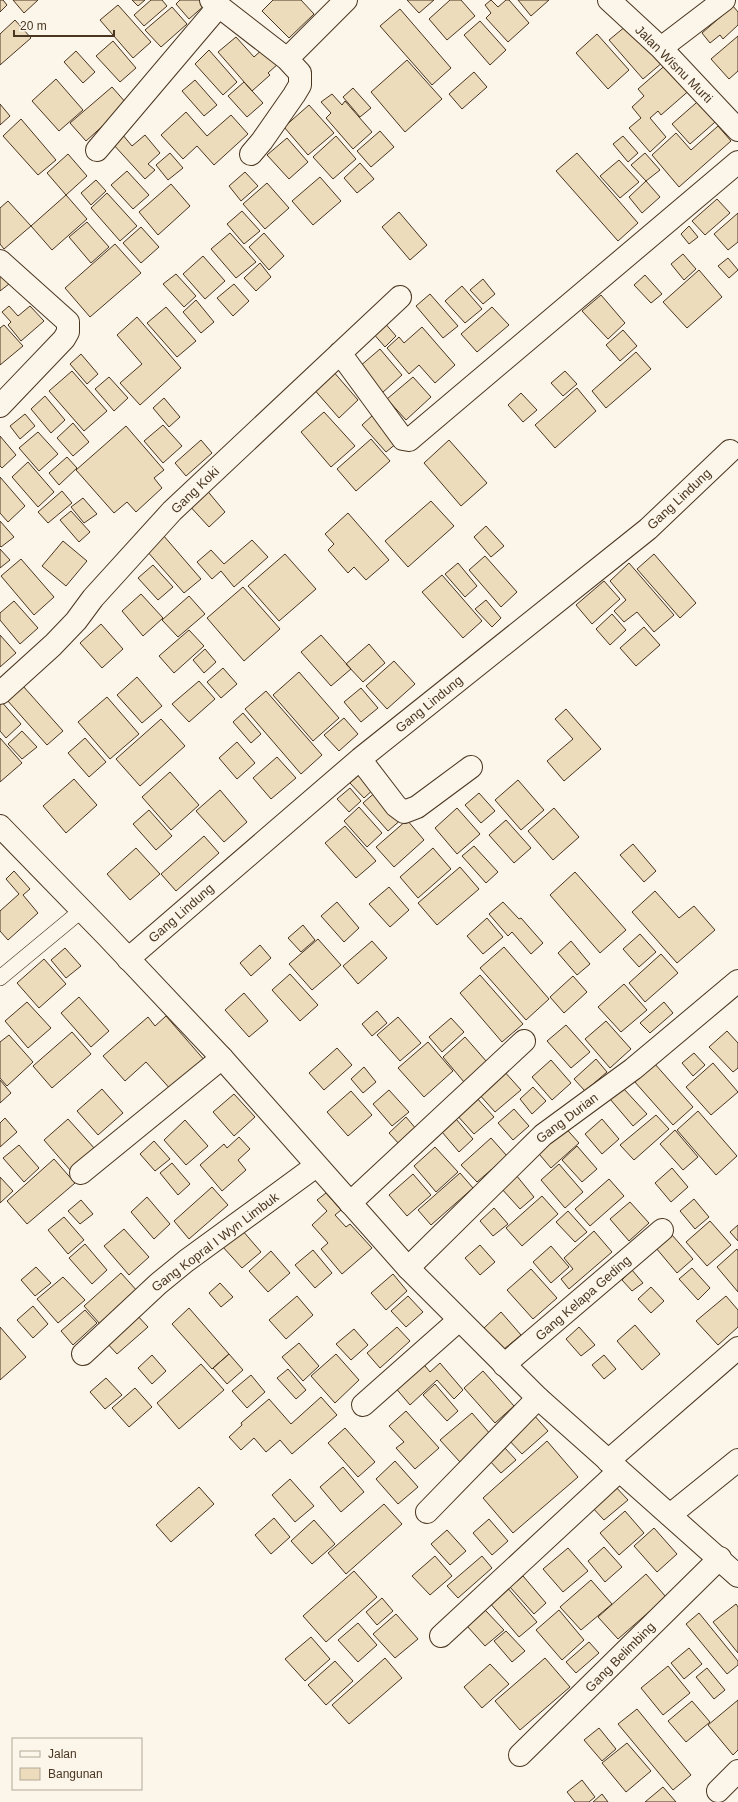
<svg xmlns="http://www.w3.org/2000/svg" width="738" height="1802" font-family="Arial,sans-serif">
<rect width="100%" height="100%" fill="#fbf6e9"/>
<path fill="#ecdcbc" stroke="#4a3520" d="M0,0H3L7,5L0,12Z
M13,0H38L24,13Z
M132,0H145L138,6Z
M151,0H162L167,6L144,26L134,15Z
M180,0H203L206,4L189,19L176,4Z
M273,0H301L314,14L289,38L262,11Z
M407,0H434L419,13Z
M450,0H461L475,16L447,40L429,19Z
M491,0L498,7L506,0H509L529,23L508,42L486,18L491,13L485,5Z
M518,0H549L531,16Z
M118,5L151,42L133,58L100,20Z
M733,6L738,12V25L723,39L720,35L710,43L702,33Z
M172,7L187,24L161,47L145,30Z
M400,9L451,68L432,85L380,26Z
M15,20L31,38L0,65V34Z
M480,21L506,50L490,65L464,35Z
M626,26L663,62L643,79L609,40Z
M597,34L629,70L608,89L576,53Z
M738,36V71L729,79L711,59Z
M236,37L254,57L265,47L279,63L268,73L270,75L252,91L218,52Z
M113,41L136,68L120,82L96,56Z
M209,50L237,82L223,95L195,64Z
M76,51L95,72L83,83L64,62Z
M407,60L442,99L405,132L371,92Z
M669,62L692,88L661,115L658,111L650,118L666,137L650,152L629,128L641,118L632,107L644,96L638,89Z
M474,72L487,87L462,109L449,94Z
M56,79L83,110L59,131L32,101Z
M195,80L217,105L204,116L182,91Z
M244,82L263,103L247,117L228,96Z
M112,87L127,104L86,141L70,123Z
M353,88L371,108L360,117L343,97Z
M332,94L342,105L345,101L372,132L353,149L326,118L331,113L321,102Z
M704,96L722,116L690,144L672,124Z
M0,104L10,116L0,125Z
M309,105L334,133L308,155L284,127Z
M186,112L207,136L231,115L248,134L214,165L197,146L183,159L161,135Z
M21,119L56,160L38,175L3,136Z
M718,126L731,141L679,187L652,155L676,133L691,150Z
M380,131L394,147L371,167L357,151Z
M122,134L132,146L145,135L160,153L148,164L155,170L145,179L112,143Z
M336,136L356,159L333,179L313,157Z
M623,136L638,153L628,162L613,144Z
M287,138L308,162L289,179L267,155Z
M170,153L183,168L168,180L156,165Z
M577,153L638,223L618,241L556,171Z
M645,153L660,170L646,181L631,165Z
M68,154L87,176L66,195L47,173Z
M619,160L639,182L620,198L600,176Z
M360,163L374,179L357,193L344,178Z
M127,171L149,195L133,209L111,185Z
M245,172L258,186L241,201L229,186Z
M320,177L341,201L313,225L292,201Z
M96,180L106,191L91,205L81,193Z
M646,181L660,197L642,213L629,197Z
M267,183L289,208L265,229L243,204Z
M171,184L190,206L158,235L139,212Z
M107,193L137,226L120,241L91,208Z
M66,195L87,219L52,250L31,226Z
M717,199L730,213L705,235L692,221Z
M8,201L31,226L4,249L0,244V208Z
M242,211L260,231L244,244L227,224Z
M399,212L427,245L410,260L382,227Z
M738,213V242L728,250L714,234Z
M87,222L109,247L91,263L69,237Z
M689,226L698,237L689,244L681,234Z
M141,227L159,247L141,263L123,243Z
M230,233L256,262L236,278L211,249Z
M264,233L284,256L269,270L249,247Z
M115,244L141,273L90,317L65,288Z
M683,254L696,269L684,280L671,264Z
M203,256L225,281L205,299L183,274Z
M728,258L738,270L729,278L718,266Z
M260,263L271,277L256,291L244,278Z
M699,270L722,297L687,328L663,302Z
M0,273L9,284L0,291Z
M176,274L196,296L184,307L163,284Z
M645,275L662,294L651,303L634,285Z
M483,279L495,294L483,304L470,290Z
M234,284L249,301L233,316L217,298Z
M462,286L482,309L465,323L445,301Z
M430,294L458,326L443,338L416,306Z
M601,295L625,323L608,339L582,311Z
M196,300L214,322L201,333L183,312Z
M9,306L18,316L30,306L44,321L21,341L8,325L11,322L2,312Z
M166,307L196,341L177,357L147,323Z
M492,307L509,325L477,352L461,334Z
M137,317L181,368L140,405L120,383L142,364L117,335Z
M383,321L396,336L385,347L372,332Z
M4,325L23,346L0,365V328Z
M422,327L455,365L435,383L419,365L409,374L387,348L399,337L404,343Z
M623,330L637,346L620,361L606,345Z
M380,349L402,375L382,393L359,367Z
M636,352L651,369L606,408L592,391Z
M81,354L98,374L87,384L70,364Z
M332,370L358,400L339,418L312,387Z
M72,371L107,411L84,431L49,391Z
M565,371L577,384L563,396L551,383Z
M109,377L128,398L114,411L95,389Z
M413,377L431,397L406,420L387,399Z
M577,388L596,411L555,448L535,425Z
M521,393L537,410L523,422L508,405Z
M45,396L65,420L51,433L31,409Z
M164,398L180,417L169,427L153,408Z
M324,412L355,446L331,467L301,432Z
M25,414L35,426L20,439L10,426Z
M373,415L397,443L386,452L362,425Z
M73,423L89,442L73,456L57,438Z
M163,425L182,446L163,463L144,441Z
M126,426L164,470L154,478L162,488L136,512L127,502L114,513L76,470Z
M38,432L58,454L39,471L19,448Z
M0,436L16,455L2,468L0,466Z
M371,439L390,461L356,491L337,469Z
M201,440L212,453L186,476L175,463Z
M449,440L487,483L461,506L424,463Z
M67,457L77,468L59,485L49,473Z
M28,462L54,492L38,507L12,477Z
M0,477L25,506L8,522L0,513Z
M205,488L225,512L209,527L187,503Z
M62,491L72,503L48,523L38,512Z
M83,498L97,514L84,523L71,507Z
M431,501L454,526L408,567L385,541Z
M71,511L90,532L79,542L60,520Z
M348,513L389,560L366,580L354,567L348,573L328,550L334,544L325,534Z
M0,521L14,537L1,547L0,546Z
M486,526L504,546L491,557L474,537Z
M163,535L201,579L184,593L146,550Z
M252,540L268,557L234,587L221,571L212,579L197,562L211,550L224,564Z
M63,541L87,561L66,586L42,566Z
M0,549L10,560L0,568Z
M285,554L316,589L279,621L248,586Z
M654,554L696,603L680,618L637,569Z
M485,556L517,592L501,607L469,570Z
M21,559L54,597L34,615L1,576Z
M458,563L477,586L465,597L445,574Z
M629,563L674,615L654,632L637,612L624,622L614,611L626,600L610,581Z
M153,565L173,587L158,600L138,578Z
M442,575L482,621L463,638L422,592Z
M604,581L620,599L592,624L576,605Z
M243,587L280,629L244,661L207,618Z
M141,594L163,618L143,636L122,611Z
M189,596L205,614L178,637L162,620Z
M486,600L501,618L492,627L475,609Z
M14,601L38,628L20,644L0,620V613Z
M612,614L626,630L610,645L596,629Z
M101,624L123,649L102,668L80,643Z
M644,627L660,645L636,666L620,648Z
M189,630L204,646L174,673L159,656Z
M0,635L16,653L0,667Z
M321,635L351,669L331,686L301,652Z
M369,644L385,663L363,682L346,664Z
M205,649L216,662L204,673L193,660Z
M394,661L415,684L387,709L366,686Z
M223,668L237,684L221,698L207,682Z
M299,672L339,718L313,741L273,695Z
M137,677L162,706L142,723L117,695Z
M199,681L215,699L189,722L172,704Z
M23,686L63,731L47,745L7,700Z
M361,688L378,708L361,722L344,702Z
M266,691L322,755L301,774L245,709Z
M107,697L139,734L110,759L78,722Z
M0,700L21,724L6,738L0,731Z
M566,709L601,749L564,781L547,761L573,739L555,719Z
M243,713L261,734L251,743L233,722Z
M344,718L358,734L339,751L324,735Z
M161,719L185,746L140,786L116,759Z
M22,731L37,747L22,759L8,744Z
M0,738L22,763L0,782Z
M85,738L106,762L89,777L68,753Z
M237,742L255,763L237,779L219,758Z
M277,757L296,778L271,799L253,778Z
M170,772L199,805L171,830L142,797Z
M362,772L376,787L364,798L350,783Z
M74,779L97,805L66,833L43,806Z
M518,780L544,810L521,830L495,800Z
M350,788L361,801L349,812L337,799Z
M220,790L247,822L224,842L196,811Z
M378,790L403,818L388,831L363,803Z
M479,793L495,811L481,823L465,805Z
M359,807L382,833L367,847L344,821Z
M457,808L480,834L457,854L435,828Z
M554,808L579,837L553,860L528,831Z
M149,810L172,836L156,850L133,824Z
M407,820L424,840L394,867L376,847Z
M506,820L531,848L514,863L489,835Z
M345,826L376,861L356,878L325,843Z
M204,836L219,853L176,891L161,874Z
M633,844L656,871L644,882L620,855Z
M474,846L498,872L486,883L462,856Z
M136,848L160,874L130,900L107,874Z
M433,848L451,869L418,898L400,877Z
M460,867L479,889L437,925L418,903Z
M14,871L30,889L23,895L38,913L8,940L0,931V911L19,894L6,879Z
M575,872L626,930L600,953L550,895Z
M389,887L409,910L390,927L369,904Z
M655,891L679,918L694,906L715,930L677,963L632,912Z
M337,902L359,928L344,942L321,916Z
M503,902L519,919L521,918L543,943L531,954L512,932L508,936L489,914Z
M487,918L503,937L483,954L467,936Z
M303,925L315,940L301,952L288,938Z
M640,934L656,952L639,967L623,949Z
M318,939L341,965L312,990L289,964Z
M372,941L387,958L358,984L343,966Z
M571,941L590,964L577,975L558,953Z
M260,945L271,958L251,976L240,963Z
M504,947L549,999L526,1020L480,968Z
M65,948L81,966L66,978L51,960Z
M661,954L678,973L645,1002L629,983Z
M44,959L66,984L39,1008L17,983Z
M290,974L318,1005L300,1021L272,990Z
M480,975L523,1024L502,1042L460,993Z
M573,976L587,992L564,1013L550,997Z
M624,984L647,1010L621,1032L598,1007Z
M244,993L268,1021L249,1037L225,1010Z
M79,997L109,1031L91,1047L61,1013Z
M27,1002L51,1028L28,1048L5,1021Z
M664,1002L673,1013L650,1033L640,1023Z
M377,1011L387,1023L372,1036L362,1024Z
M166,1016L206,1062L173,1092L146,1062L125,1081L103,1056L148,1017L155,1026Z
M398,1017L421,1043L400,1061L377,1035Z
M451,1018L464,1032L442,1052L429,1037Z
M606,1021L631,1049L610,1068L585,1039Z
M566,1025L590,1052L571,1068L547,1041Z
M727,1031L738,1043V1068L733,1072L709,1047Z
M72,1032L91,1054L52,1088L33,1066Z
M9,1035L33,1062L7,1086L0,1078V1042Z
M465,1037L487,1062L464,1082L443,1057Z
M428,1042L453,1071L424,1097L398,1068Z
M337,1048L352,1065L324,1090L309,1073Z
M694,1053L705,1065L693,1076L682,1063Z
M596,1059L607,1072L585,1091L574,1079Z
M551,1060L571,1083L552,1100L532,1077Z
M654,1063L693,1107L673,1125L634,1081Z
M713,1063L738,1092L711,1115L686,1087Z
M364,1067L376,1082L363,1093L351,1079Z
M503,1070L521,1090L495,1112L478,1093Z
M0,1080L11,1093L0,1103Z
M533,1087L546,1101L532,1114L520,1099Z
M623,1088L647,1114L633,1126L610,1099Z
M102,1089L123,1113L98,1135L77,1111Z
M389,1090L409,1112L392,1126L373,1104Z
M351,1091L372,1115L348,1136L327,1112Z
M234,1094L255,1117L234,1136L213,1112Z
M475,1096L494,1117L474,1134L455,1113Z
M514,1109L529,1126L513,1140L498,1123Z
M698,1111L737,1156L716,1175L677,1130Z
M656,1115L669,1129L634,1160L620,1145Z
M406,1117L417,1130L400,1145L389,1133Z
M5,1118L17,1132L0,1147V1123Z
M68,1119L95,1149L71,1171L44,1140Z
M456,1119L473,1139L459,1152L442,1132Z
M602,1119L619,1139L602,1154L585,1134Z
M185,1120L208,1146L186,1165L164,1140Z
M562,1124L579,1143L551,1168L534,1148Z
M675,1130L698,1157L683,1170L660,1144Z
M239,1137L250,1149L238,1160L246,1170L222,1191L200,1165L224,1144L227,1148Z
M491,1138L507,1156L477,1182L461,1165Z
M154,1141L170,1159L155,1171L140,1154Z
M19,1145L39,1168L24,1182L3,1158Z
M577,1146L597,1169L582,1182L562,1160Z
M435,1147L458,1172L436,1192L414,1166Z
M54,1159L75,1183L27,1224L7,1201Z
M172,1163L190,1184L178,1195L160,1173Z
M559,1164L583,1192L565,1208L541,1180Z
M672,1168L688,1187L671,1202L655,1183Z
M460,1173L473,1188L431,1225L418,1210Z
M413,1174L431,1195L407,1216L389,1195Z
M516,1175L534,1197L520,1209L501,1188Z
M0,1177L13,1191L0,1203Z
M609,1179L624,1196L590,1226L575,1209Z
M212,1187L228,1205L189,1239L174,1221Z
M326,1193L341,1210L335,1215L346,1227L350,1224L372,1248L342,1274L321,1249L328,1243L312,1225L327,1211L317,1200Z
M542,1196L558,1214L522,1246L506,1228Z
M147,1197L170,1224L154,1239L131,1212Z
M694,1199L709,1217L695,1229L680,1211Z
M81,1200L93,1214L80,1224L68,1211Z
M630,1202L649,1223L629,1241L610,1219Z
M494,1208L508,1224L493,1236L480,1221Z
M568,1211L587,1232L575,1242L556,1222Z
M64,1217L84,1240L68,1254L48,1230Z
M710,1221L731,1245L707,1266L686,1242Z
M738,1225V1241L730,1232Z
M124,1229L149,1257L129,1275L104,1246Z
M242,1230L261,1252L242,1268L222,1246Z
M594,1231L612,1252L569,1289L561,1279L573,1269L564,1258Z
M672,1235L693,1259L677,1273L656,1248Z
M85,1244L107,1270L92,1284L69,1258Z
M480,1245L495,1262L480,1275L465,1258Z
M551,1246L569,1267L551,1283L533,1262Z
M737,1249L738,1251V1292L717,1267Z
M313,1250L332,1273L315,1288L295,1265Z
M271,1251L290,1273L268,1292L249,1271Z
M36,1267L51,1283L35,1296L21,1280Z
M692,1268L710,1288L698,1300L679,1279Z
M531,1269L557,1298L533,1319L507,1290Z
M632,1270L643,1283L632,1291L622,1280Z
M121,1273L138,1292L100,1324L84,1306Z
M393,1274L407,1291L386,1310L371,1293Z
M63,1277L85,1300L58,1323L37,1299Z
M220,1283L233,1297L221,1307L209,1293Z
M651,1287L664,1301L651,1313L638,1299Z
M297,1296L313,1315L286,1339L269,1320Z
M408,1296L423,1312L406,1327L391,1311Z
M726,1296L738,1310V1327L718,1345L696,1321Z
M33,1306L48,1324L33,1338L17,1320Z
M189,1308L229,1354L212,1369L172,1324Z
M85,1310L97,1323L73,1345L61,1331Z
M501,1312L521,1335L503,1350L484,1328Z
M136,1314L148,1327L117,1354L105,1341Z
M635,1325L660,1354L642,1370L617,1341Z
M0,1327L26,1357L0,1380Z
M397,1327L410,1341L380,1368L367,1353Z
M579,1327L595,1345L581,1356L566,1339Z
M354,1329L368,1345L351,1360L336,1344Z
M299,1343L319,1366L303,1381L282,1357Z
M229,1354L243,1370L227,1384L213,1368Z
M336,1354L359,1380L335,1403L311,1376Z
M152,1355L166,1371L152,1384L138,1368Z
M604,1355L616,1369L604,1379L592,1365Z
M421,1361L430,1372L440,1363L463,1390L454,1399L437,1380L410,1405L394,1386Z
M201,1364L224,1390L179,1429L157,1403Z
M288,1369L306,1390L296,1399L277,1378Z
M483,1371L514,1406L495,1423L464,1388Z
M251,1375L265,1392L247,1408L232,1391Z
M106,1378L122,1395L105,1409L90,1392Z
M435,1384L458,1411L447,1421L423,1395Z
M135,1388L152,1407L129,1427L112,1408Z
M321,1397L337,1415L292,1454L280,1440L266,1452L254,1438L241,1450L229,1437L242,1425L241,1423L269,1399L291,1424Z
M406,1411L439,1448L415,1469L396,1448L404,1442L389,1426Z
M472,1413L491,1435L460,1462L440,1440Z
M533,1414L548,1431L522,1454L507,1438Z
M345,1428L375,1462L358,1477L328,1443Z
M547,1441L578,1477L513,1533L483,1498Z
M504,1447L516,1460L501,1473L489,1460Z
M395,1461L418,1487L398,1504L376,1479Z
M343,1467L364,1492L341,1512L320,1487Z
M290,1479L314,1506L295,1522L272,1495Z
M614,1485L628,1500L604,1520L590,1505Z
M199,1487L214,1504L171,1542L156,1525Z
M384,1504L402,1524L346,1574L328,1553Z
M625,1511L644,1533L619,1555L600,1533Z
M274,1518L290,1537L271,1554L255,1535Z
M489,1519L508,1541L492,1555L473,1533Z
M314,1520L335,1544L312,1564L291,1541Z
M654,1528L677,1554L657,1572L634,1546Z
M447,1530L466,1551L450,1565L431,1544Z
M604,1547L622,1567L605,1582L588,1561Z
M568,1548L588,1571L563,1592L543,1569Z
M435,1556L452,1576L430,1595L412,1576Z
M482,1556L492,1568L458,1598L447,1586Z
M354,1571L377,1597L326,1642L303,1616Z
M646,1574L666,1597L618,1639L598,1617Z
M523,1576L546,1603L534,1614L510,1587Z
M591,1580L612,1604L581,1630L560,1607Z
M506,1586L537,1622L519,1637L489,1602Z
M382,1598L393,1611L377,1625L366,1612Z
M736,1604L738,1607V1653L713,1622Z
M485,1610L504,1630L485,1646L467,1626Z
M559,1610L584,1640L562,1660L536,1630Z
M699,1613L738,1661V1665L727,1674L686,1624Z
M396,1614L418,1639L395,1658L373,1634Z
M358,1623L377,1645L358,1662L338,1640Z
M506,1631L525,1651L512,1662L494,1641Z
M311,1637L330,1659L305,1681L285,1659Z
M589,1642L599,1653L576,1673L566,1662Z
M689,1648L702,1664L684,1679L671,1663Z
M385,1658L402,1678L349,1724L332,1705Z
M545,1658L570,1687L520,1730L495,1701Z
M335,1661L353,1681L326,1705L308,1685Z
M490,1664L509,1684L482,1708L464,1687Z
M668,1666L690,1693L663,1715L641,1688Z
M707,1668L725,1690L714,1699L696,1677Z
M738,1700V1750L733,1755L708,1725Z
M692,1701L710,1722L686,1742L668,1721Z
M637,1709L691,1775L673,1790L618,1724Z
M599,1728L616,1749L602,1761L584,1740Z
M627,1743L651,1771L626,1792L602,1763Z
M582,1780L595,1797L589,1802H575L567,1792Z
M663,1787L676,1802H645Z
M602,1794L608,1802H593Z"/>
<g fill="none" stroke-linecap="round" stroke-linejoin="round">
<g stroke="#4a3520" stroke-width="16">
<path id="lane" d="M0,978L82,910"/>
</g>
<g stroke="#4a3520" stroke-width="24">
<path id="street" d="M211,0L287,59L346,0
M609,0L661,48L738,130
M661,48L724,0
M97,150L219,6
M251,154L262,141L294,95L300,85V73L287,59
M0,261L68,322V332L64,339L0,406
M340,353L403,439L409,440L738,162
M0,693L53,645L76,621L93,598L172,511L400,297
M360,759L396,806L404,812L417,807L471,767
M128,959L360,759L648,529L730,451
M81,1173L222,1058
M350,1203L524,1041
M408,1268L543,1135L633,1069L738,981
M83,1354L158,1284L186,1261L316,1166
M504,1365L662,1230
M363,1405L459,1320
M608,1461L738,1348
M427,1512L538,1398
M670,1515L738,1460
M441,1636L619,1471
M520,1755L720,1558
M718,1791L738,1771"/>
</g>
<g stroke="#4a3520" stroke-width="24">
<path id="secondary" d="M0,826L107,936L222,1058L408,1268L538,1398L738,1576"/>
</g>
<use href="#lane" stroke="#fbf6e9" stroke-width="15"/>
<use href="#street" stroke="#fbf6e9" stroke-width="22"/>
<use href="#secondary" stroke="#fbf6e9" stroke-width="22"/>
</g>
<g text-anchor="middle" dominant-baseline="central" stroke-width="3" stroke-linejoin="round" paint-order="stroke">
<g font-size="13" fill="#4a3520" stroke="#fbf6e9">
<text transform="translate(674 64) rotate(45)">Jalan Wisnu Murti</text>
<text transform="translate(195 490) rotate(-44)">Gang Koki</text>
<text transform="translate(679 499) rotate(-43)">Gang Lindung</text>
<text transform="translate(429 704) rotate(-39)">Gang Lindung</text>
<text transform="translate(181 913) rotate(-41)">Gang Lindung</text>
<text transform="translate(567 1118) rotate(-37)">Gang Durian</text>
<text transform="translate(215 1242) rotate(-37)">Gang Kopral I Wyn Limbuk</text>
<text transform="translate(583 1298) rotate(-41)">Gang Kelapa Geding</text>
<text transform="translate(620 1657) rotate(-45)">Gang Belimbing</text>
</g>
</g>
<rect x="12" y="1738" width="130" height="52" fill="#fbf6e9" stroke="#b4a999"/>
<rect x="20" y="1751" width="20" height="6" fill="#fbf6e9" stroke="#b4a999"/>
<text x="48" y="1758" font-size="12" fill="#4a3520">Jalan</text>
<rect x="20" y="1768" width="20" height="12" fill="#ecdcbc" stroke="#b4a999"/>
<text x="48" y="1778" font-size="12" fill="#4a3520">Bangunan</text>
<path d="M14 30v6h100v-6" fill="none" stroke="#4a3520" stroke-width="2"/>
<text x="20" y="30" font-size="12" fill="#4a3520" stroke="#fbf6e9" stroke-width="3" paint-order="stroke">20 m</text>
</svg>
